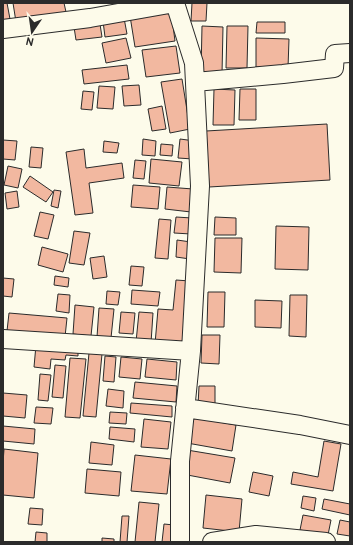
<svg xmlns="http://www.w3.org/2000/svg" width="353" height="545" font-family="Overpass,sans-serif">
<rect width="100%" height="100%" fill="#fdfbea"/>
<path fill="#f2b8a0" stroke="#2b2b2b" d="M3,3H7L10,19L3,21Z
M13,3H64L66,12L16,22Z
M192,3H207L206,21H191Z
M171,10L175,41L135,47L130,16Z
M124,18L127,34L105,37L103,21Z
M257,22H285V33H256Z
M100,24L102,37L76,40L74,27Z
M202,26L223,27L222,74L201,73Z
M227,26H248L247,68H226Z
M126,38L131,58L106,63L102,43Z
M256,38L289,39L288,68L256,67Z
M176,46L180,73L146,77L142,50Z
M127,65L129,79L84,84L82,70Z
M182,79L190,129L170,133L161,82Z
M139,85L141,105L124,106L122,86Z
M99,86L115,87L113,109L97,108Z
M214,89L235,90L234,125H213Z
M240,89H256V120H239Z
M83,91L94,92L92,110L81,109Z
M162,106L166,129L152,131L148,109Z
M327,124L330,180L209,187L206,131Z
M143,139L156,141L155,156L142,155Z
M180,139L195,141L193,159L178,158Z
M3,140L17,141L15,160L3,159Z
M104,141L119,143L117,153L103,152Z
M161,144L173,145L172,156L160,155Z
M31,147L43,148L41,168L29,167Z
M84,149L86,168L122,163L124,178L89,183L93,213L75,215L66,152Z
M151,159L182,162L179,186L149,183Z
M135,160L146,161L144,179L133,178Z
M8,166L22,169L18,188L4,185Z
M30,176L53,192L46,202L23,187Z
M133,185L160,187L158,209L131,207Z
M167,187L193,189L191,212L165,209Z
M54,190L61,191L58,208L51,206Z
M17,191L19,207L7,209L5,193Z
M40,212L54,215L48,239L34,236Z
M176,217L192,218L191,234L174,233Z
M215,217L236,218V235H214Z
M159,219L171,220L168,259L155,258Z
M276,226L309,227L308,270L275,269Z
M74,231L90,233L84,265L69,263Z
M215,238H242L241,273L214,272Z
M177,240L191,242L190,259L176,257Z
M42,247L68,254L63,272L38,265Z
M104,256L107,277L93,279L90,258Z
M131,266L144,267L142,286L129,285Z
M55,276L69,278L68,287L54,285Z
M3,278L14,279L12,297L3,296Z
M176,280L190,281L184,346L155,344L158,309L173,310Z
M132,290L160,292L158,306L131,304Z
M107,291L120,292L118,305L106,304Z
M208,292H225L224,327H207Z
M58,294L70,295L69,313L56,311Z
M290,295H307L306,337L289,336Z
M255,300L282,301L281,328L255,327Z
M75,305L94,307L91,336L73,334Z
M99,308L114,309L111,338L97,337Z
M121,312L135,313L133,334L119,333Z
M139,312L153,313L151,343L136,342Z
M9,313L67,318L65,337L7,331Z
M202,335H220L219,364L201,363Z
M36,345L78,349V356L66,355L65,360L51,359L50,369L34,367Z
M89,353L102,354L96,417L83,416Z
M105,356L116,357L114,382L103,381Z
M121,357L142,359L140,379L119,377Z
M70,358L86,359L80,418L65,417Z
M147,359L177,362L176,380L145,377Z
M55,365L66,366L63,398L52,397Z
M40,374L51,375L48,401L38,400Z
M135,382L177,386L176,402L133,398Z
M199,386H215V406H198Z
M108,389L124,391L123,408L106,406Z
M3,393L27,395L25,418L3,416Z
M131,403L172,406V417L130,413Z
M36,407L53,408L51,424L34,423Z
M110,412L127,413L126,424L109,423Z
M192,417L236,425L232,451L187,443Z
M144,419L171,422L168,449L141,447Z
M3,426L35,429L34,444L3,441Z
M110,427L135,429L134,442L109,439Z
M324,441L341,444L333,491L291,484L293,472L318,477Z
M91,442L114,445L112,465L89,463Z
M4,449L38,453L34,498L3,495V463Z
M187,450L235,458L230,483L182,474Z
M135,455L171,459L167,494L131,491Z
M87,469L121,472L119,496L85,493Z
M253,472L273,476L269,496L249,492Z
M206,495L242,499L239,532L203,528Z
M303,496L316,498L314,511L301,508Z
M324,499L350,504V515L322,509Z
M139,502L159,504L155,542H135Z
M30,508L43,509L42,525L28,524Z
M303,515L331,520L328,535L300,530Z
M122,516H129L127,542H120Z
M340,520L350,522V536L337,534Z
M164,524L174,525L172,542H162Z
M36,532L47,533V542H35Z
M102,538L114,539V542H102Z"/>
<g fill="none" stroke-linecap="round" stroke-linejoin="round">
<g stroke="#2b2b2b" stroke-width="20">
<path id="minor" d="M175,3L194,63L200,186L191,351L180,461V542
M3,29L90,18L175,3
M195,82L283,74L334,68L335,54L350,53
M3,339L191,351
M185,408L300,425L350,435
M212,542L256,535L326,542"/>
</g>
<use href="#minor" stroke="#fdfbea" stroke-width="18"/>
</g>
<rect width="353" height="545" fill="none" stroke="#2b2b2b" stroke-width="8"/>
<g transform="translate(32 32) rotate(193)" stroke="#fdfbea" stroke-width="3" paint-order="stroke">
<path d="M0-3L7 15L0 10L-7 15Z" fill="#2b2b2b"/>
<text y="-6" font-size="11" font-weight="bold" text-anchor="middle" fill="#2b2b2b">N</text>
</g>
</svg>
